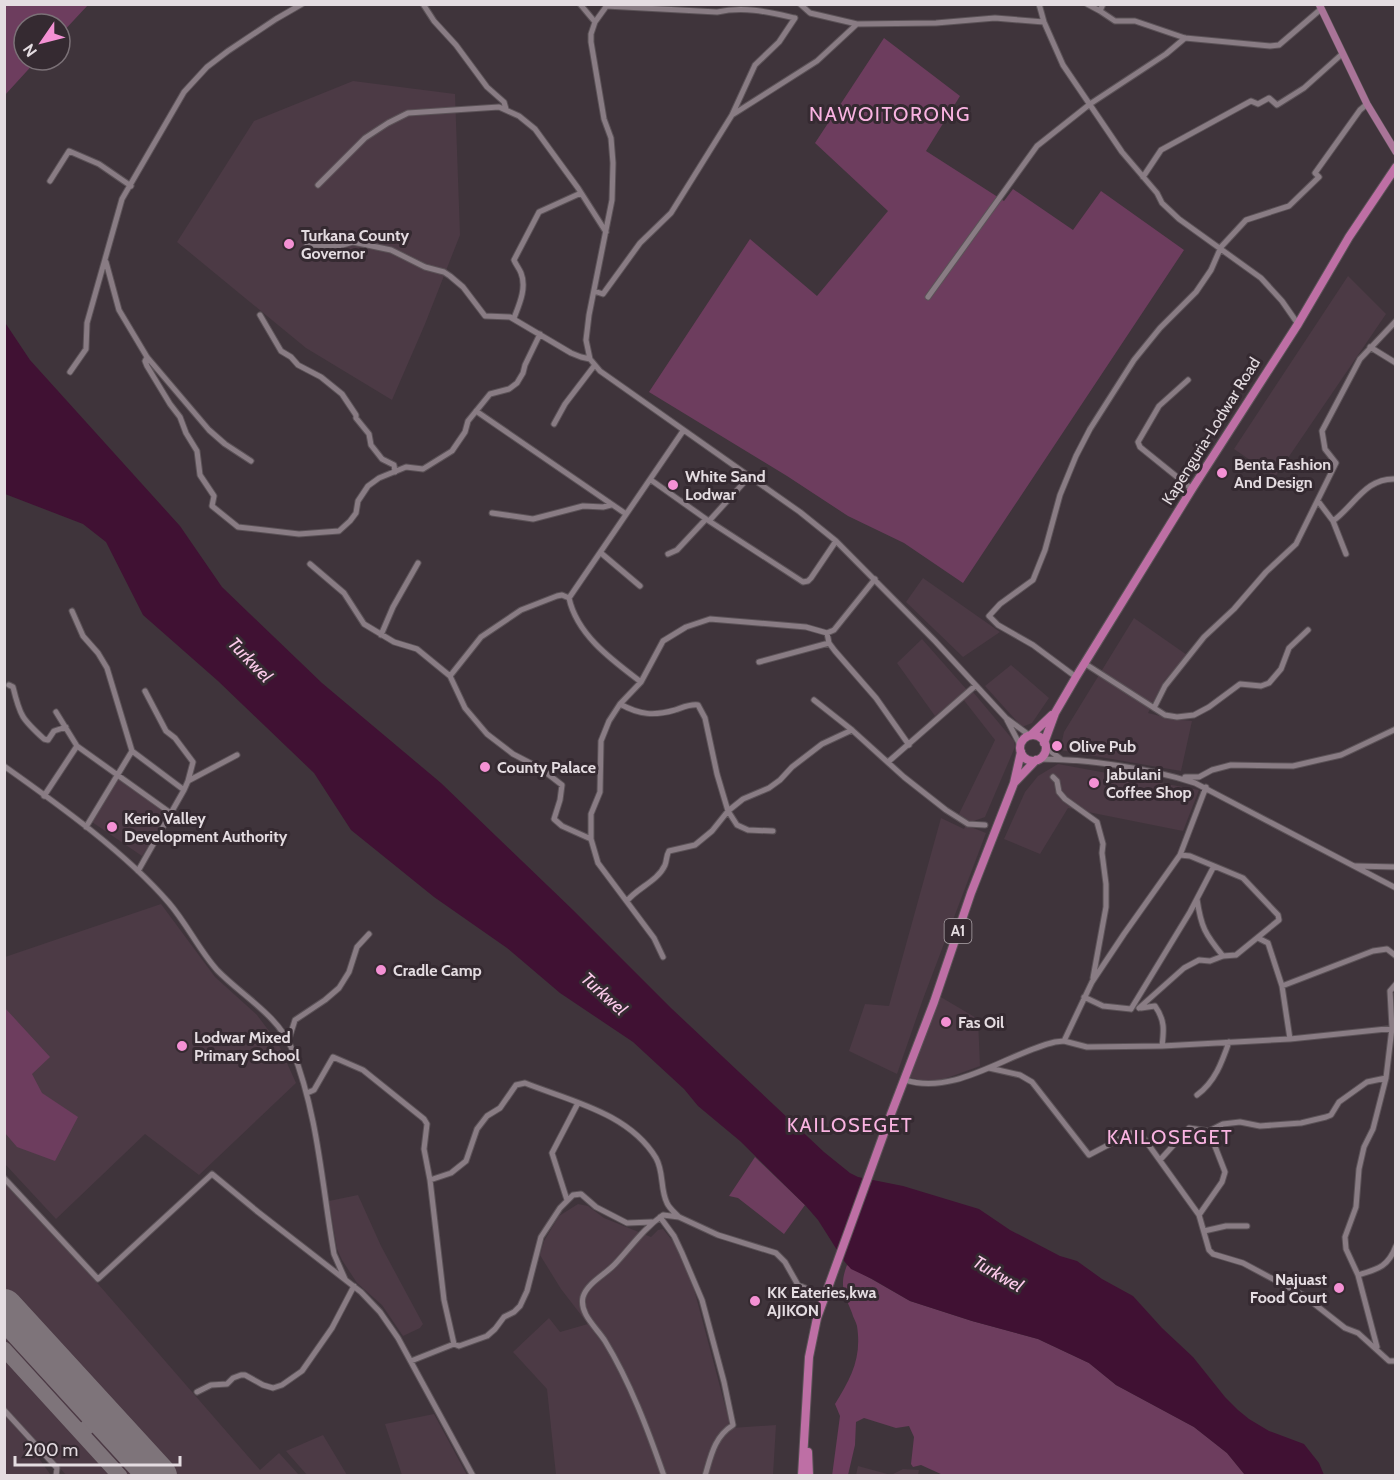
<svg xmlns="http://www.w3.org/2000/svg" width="1400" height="1480" font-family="Cabin,sans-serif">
<rect width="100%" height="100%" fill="#3f343b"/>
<path fill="#4c3a45" d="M353,81L455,94L460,235L425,324L392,400L306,348L177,242L254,121Z
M1348,276L1386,314L1275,477L1234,449Z
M923,578L1000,632L963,657L906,602Z
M1134,618L1187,655L1164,681L1148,713L1172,719L1192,721L1181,771L1060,750L1064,732Z
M922,639L967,690L935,716L897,663Z
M1011,665L1049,698L1032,723L1022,727L985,686Z
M973,692L1014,741L1015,747L985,817L971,822L959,814L995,740L963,699Z
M1058,764L1199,790L1183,831L1068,808L1040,854L1004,839L1025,792L1038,776Z
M118,777L169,813L142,856L92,822Z
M941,818L964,829L966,825L986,833L923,999L897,1074L849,1051L865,1004L889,1006Z
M161,904L215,977L257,1015L278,1043L296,1083L199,1175L145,1134L56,1219L5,1164V957Z
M939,996L978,1019L980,1066L933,1083L908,1077Z
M4,1183L99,1285L260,1470L279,1453L299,1475H66L5,1407Z
M358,1195L381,1246L423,1324L420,1328L403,1336L382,1305L357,1283L342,1260L337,1249L329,1201Z
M578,1204L588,1206L604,1218L651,1237L658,1230L663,1229L675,1244L690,1274L731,1428L776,1425L773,1475H556L547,1389L513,1352L549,1318L560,1332L588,1324L561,1289L540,1255L544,1241L559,1216Z
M434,1414L467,1475H402L385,1424Z
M5,1415L24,1437L50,1474L46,1476L5,1475Z
M323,1435L347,1475H307L286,1451Z
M858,1466L891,1475L903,1469L919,1470L918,1475H856Z"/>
<path fill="#6d3d5e" d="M5,4L88,5L60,35V24H24V60H37L5,95Z
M884,38L960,96L926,151L1004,201L1013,189L1073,230L1101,191L1184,250L963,583L904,543L848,516L787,476L649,392L750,239L817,296L888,211L815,143Z
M5,1008L50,1057L32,1074L42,1093L78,1117L55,1161L17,1147L5,1133Z
M755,1157L805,1205L784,1234L738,1198L729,1196Z
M847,1265L910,1301L972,1321L1038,1339L1089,1363L1116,1385L1194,1427L1227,1453L1245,1475H943L921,1465L913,1467L911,1464L914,1437L909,1426L896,1428L864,1418L856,1422L855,1445L848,1475L832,1476L840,1416L835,1404C851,1378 862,1358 857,1326C856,1322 853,1317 852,1313C844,1293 839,1286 847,1265Z"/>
<path fill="#401133" d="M4,321L30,360L180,526L222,587L322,683L441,783L573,910L671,1008L824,1152L850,1173L858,1177L903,1186L979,1209L1010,1230L1060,1256L1077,1261L1102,1279L1133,1296L1162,1328L1193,1357L1225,1397L1238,1410L1249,1419L1269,1431L1304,1444L1319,1463L1324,1475H1245L1227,1453L1194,1427L1116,1385L1089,1363L1038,1339L972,1321L910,1301L872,1279L851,1269L844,1261L818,1220L805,1205L740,1141L698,1106L684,1089L633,1042L560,993L507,948L434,897L351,830L314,773L218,681L143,615L106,542L83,524L5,494Z"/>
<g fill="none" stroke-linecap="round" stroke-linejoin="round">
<path stroke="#7e747a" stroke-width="15" d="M4,1349L120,1476
M81,1433L101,1414"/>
<path stroke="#7e747a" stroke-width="38" d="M4,1308L158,1476"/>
<g stroke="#5b5257" stroke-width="7">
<path id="minor" d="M423,4L434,21L456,45L487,87L504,102L506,109
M580,4L595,22
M608,4L595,22L591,34V42L604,119L611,138L613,163L612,200L589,315L586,340L590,359L600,371L800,512L836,541L935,641L1006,718L1029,735
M800,4L810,13L857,24
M1039,4L1044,22L1063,65L1122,152L1157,193L1162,203L1179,219L1261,278L1282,301L1298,324
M1087,4L1100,11L1103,4
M606,6L717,12C745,6 768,12 795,18L779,42L755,65L732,115
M1100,11L1115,21H1135L1185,38L1270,46L1279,45L1321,9
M1143,177L1161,150L1251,101L1258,104L1269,98L1277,105L1304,88L1342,54
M50,181L69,151L99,164L131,186
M318,185L365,138L388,123L408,113L499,107L519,116L535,129L578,188L606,232
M307,245L339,246L353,242L391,250L425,267L444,272L450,276L463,287L485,316L510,317L571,353L581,357L590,359
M106,262L119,310L147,357L209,430L225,444L251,461
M594,291L603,294L640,243L671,213L732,115L817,61L857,24L936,23L995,18L1044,22
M928,297L1037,146L1090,104L1166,54L1185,38
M260,315L281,351L291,357L298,365L321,377L342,394L356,415V418L369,434L371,445L382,459L394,465L395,472
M514,318C519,305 527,288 521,273C519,268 516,265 514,260L539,212L581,193
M1370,347L1396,363
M147,357L145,361L147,366L170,404L180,417L186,433L197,451L200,475L214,496L212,506L238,527L299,534L339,531L350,521L356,513L358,501L368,486L379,478L406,467L423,469L452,451L465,432L468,421L490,394L509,389L517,383L523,373L525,365L540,334
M70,372L86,349L87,323L122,199L184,92L207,67L228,51L276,19L302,4
M1188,380L1159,406L1138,442L1140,447L1192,489
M476,411L626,514
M554,424L565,404L594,366
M651,480L706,519L803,582L808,581L811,578L836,541
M1318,501L1333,521L1346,554
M492,513L533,519L583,506L603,507L611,505
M709,521L749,477
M1333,521C1354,506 1366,477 1396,479
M601,553L640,586
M668,554L677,550L706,519
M310,564L344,593L364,624L394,642L417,649L450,676
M569,598L562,595L557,596L521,610L481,637L450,676L465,708L487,734L513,754L540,768L562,785L560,800L554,819L562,826L591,839
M72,611L83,636L98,653L107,668L132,751L184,790L138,871
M827,633L829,643L835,651L876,698L909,745
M381,635L393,607L418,563
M759,662L829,643
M1084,663L1165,715L1177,717L1194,715L1209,707L1240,684L1261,686L1269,683L1281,669L1289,648L1308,630
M1076,677L1033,645L998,625L989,616L1000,604L1033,580L1045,550L1060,495L1076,456L1090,429L1134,360L1160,328L1196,292L1211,270L1221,247L1246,220L1289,206L1319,177L1315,173L1360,110L1367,104
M641,682C612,660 577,635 569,598L683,431
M9,685L13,687C20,716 22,719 44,739L48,740L54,731L66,727
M145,691L166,731L175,738L193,762L188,781
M814,700L852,730L904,777L946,810L968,824L985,825
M620,704C640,715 654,716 675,710C684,707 690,704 698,705L705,718L717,774L728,811L737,825L748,830L773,831
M1154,708L1165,686L1204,637L1234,609L1266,572L1296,544L1336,463L1325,449L1322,431L1360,359L1396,321
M56,712L77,746L172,814
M1007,720L1020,745
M1045,747L1061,759
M1039,759C1088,759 1148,768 1195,783L1396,888
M888,762L975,686
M4,766C59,805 126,853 169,903C187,924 199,950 217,970C241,995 278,1015 292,1049C318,1114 322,1186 334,1254L345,1279
M1053,777L1057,781L1059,792L1065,799L1097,822L1103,844L1102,853L1106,884V907L1093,978
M1185,777H1199L1212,770L1231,765L1293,766L1306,763L1341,755L1396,729
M184,790L188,781L237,755
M44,796L77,746
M86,827L132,751
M1355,866L1396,867
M1197,899C1201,927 1205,934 1223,956
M627,901C637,888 658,881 665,865C667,860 666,856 669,851L695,845L712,831L728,811L743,799L769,788L780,780L792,767L822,744L852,730
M1258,938L1268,943L1282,986L1290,1039
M663,957L654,938L598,863L591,839V814L600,792L601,741L609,721L620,704L641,682L663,641L686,627L710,619L806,627L827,633L834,630L875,579
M1282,986L1373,951L1387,949L1396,956
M1084,997L1103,1006L1131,1009
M1139,1008L1184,968L1199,960L1210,961L1223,956L1236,955L1279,920L1278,915L1243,878L1190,856L1180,855
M1141,1008L1155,1006C1165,1020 1164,1030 1162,1046
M1131,1009L1190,912L1214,866
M1064,1041L1092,982L1124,934L1180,855L1206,787
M288,1042L295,1020L325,1000L339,988L349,972L357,947L369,934
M989,1068L1020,1075L1032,1082L1089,1155L1131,1133H1136L1143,1137L1199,1215L1209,1250L1213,1254L1243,1263L1303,1295L1345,1328L1358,1333L1389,1361H1396
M905,1080C956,1096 1007,1053 1055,1042L1064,1041L1087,1047L1162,1046L1290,1039L1396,1028
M307,1093L314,1090L333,1057L363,1070L424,1119L427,1124L424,1149L430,1180L444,1300L454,1344L411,1361
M1197,1095C1215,1082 1222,1062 1229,1042
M1209,1131L1223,1124L1240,1122L1260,1126L1301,1123L1326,1117L1331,1115L1339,1102L1367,1082L1386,1078
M1160,1160L1189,1128L1209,1131L1225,1172L1222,1182L1199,1215
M4,1178L98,1279L212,1174L258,1212L361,1292L380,1312L398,1338L473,1476
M430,1180L451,1173L466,1161L477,1129L487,1116L500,1108L516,1085L525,1083C570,1101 629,1113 656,1158C664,1172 660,1189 667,1203C669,1208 675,1213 679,1217
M567,1200L552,1153L578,1103
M660,1217L674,1236L682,1253L702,1300L724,1382L733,1425C714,1437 711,1456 705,1476
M1204,1231L1226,1226H1247
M1358,1275C1378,1269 1388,1267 1396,1246
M454,1344L459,1346L487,1336L495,1329L504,1317L514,1312L520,1306L527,1291L541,1237L560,1208L573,1195L581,1194L596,1207L627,1223L652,1222
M1377,1347L1358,1275L1346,1249L1345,1237L1356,1207L1359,1169L1364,1147L1373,1129L1386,1078L1392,1028L1390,991L1396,984
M197,1392L211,1385L227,1384L233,1378L241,1375H245L263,1385L273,1388L282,1385L302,1371L332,1328L354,1286
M4,1410L57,1468L56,1476
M664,1476C648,1430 630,1382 605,1341C597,1328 579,1314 583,1297C587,1283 606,1274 615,1264C631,1247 643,1229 663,1215L679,1217L718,1235L776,1253L785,1262L798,1285L825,1296"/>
</g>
<g stroke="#5b5257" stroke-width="8">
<path id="major" d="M1319,4L1367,104L1396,152"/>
</g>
<g stroke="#5b5257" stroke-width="10">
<path id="highway" d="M1032,734L1052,715
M1020 748a13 13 0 1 1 26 0a13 13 0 1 1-26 0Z
M1044,743L1055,713L1076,677L1192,489L1298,324L1349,237L1396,167
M1014,783L1036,760
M808,1452L809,1476
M802,1476L809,1357L817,1318L891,1114L934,1002L971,893L1014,783L1021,752"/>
</g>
<use href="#minor" stroke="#897c84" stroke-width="5"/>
<use href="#major" stroke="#a97498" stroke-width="7"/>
<use href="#highway" stroke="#be6fa5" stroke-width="8"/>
</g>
<g fill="#f491d4" stroke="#352a31" stroke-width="2">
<circle cx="289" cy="244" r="6"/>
<circle cx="1222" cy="473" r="6"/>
<circle cx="673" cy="485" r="6"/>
<circle cx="1057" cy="746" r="6"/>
<circle cx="485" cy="767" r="6"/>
<circle cx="1094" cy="783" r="6"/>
<circle cx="112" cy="827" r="6"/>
<circle cx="381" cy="970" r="6"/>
<circle cx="946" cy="1022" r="6"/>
<circle cx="182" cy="1046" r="6"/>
<circle cx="1339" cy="1288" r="6"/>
<circle cx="755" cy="1301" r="6"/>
</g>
<g text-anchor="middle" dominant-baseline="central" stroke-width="6" stroke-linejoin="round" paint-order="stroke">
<rect fill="#352a31" stroke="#b0a7ac" stroke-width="1.5" x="944.5" y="919" width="27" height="24" rx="4.5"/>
<g font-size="15" font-weight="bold" fill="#e4dce1">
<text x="958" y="931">A1</text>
</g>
<g font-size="16" font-weight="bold" fill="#e4dce1" stroke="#352a31" text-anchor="start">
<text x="301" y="235">Turkana County<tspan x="301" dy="18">Governor</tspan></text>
<text x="1234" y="464">Benta Fashion<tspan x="1234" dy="18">And Design</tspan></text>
<text x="685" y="476">White Sand<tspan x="685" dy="18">Lodwar</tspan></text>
<text x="1069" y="746">Olive Pub</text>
<text x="497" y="767">County Palace</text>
<text x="1106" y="774">Jabulani<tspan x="1106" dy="18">Coffee Shop</tspan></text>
<text x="124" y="818">Kerio Valley<tspan x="124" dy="18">Development Authority</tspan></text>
<text x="393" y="970">Cradle Camp</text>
<text x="958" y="1022">Fas Oil</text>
<text x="194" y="1037">Lodwar Mixed<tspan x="194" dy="18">Primary School</tspan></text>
<text x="1327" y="1279" text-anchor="end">Najuast<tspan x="1327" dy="18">Food Court</tspan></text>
<text x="767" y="1292">KK Eateries,kwa<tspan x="767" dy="18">AJIKON</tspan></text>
</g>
<g font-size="16" fill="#e4dce1" stroke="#352a31">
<text transform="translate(1211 431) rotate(-58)">Kapenguria-Lodwar Road</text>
</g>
<g font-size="18" font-style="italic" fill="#fccbeb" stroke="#352a31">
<text transform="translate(250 660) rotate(46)">Turkwel</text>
<text transform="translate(604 994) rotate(42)">Turkwel</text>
<text transform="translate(998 1274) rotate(30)">Turkwel</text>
</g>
<g font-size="20" letter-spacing="1.5" fill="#f9b3e1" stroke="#352a31">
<text x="890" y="114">NAWOITORONG</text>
<text x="850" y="1125">KAILOSEGET</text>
<text x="1170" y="1137">KAILOSEGET</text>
</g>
</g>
<rect width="1400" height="1480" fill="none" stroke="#e4dce1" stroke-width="12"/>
<g transform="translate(42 42) rotate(235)"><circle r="28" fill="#352a31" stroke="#7b7177" stroke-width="1.5"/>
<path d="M0-4.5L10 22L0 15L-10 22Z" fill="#f491d4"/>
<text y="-9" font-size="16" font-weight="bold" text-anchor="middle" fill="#e4dce1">N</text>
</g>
<path d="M15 1456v9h165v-9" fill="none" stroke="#e4dce1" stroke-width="3"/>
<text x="24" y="1456" font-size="18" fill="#e4dce1" stroke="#352a31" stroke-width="4.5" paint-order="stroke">200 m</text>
</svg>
